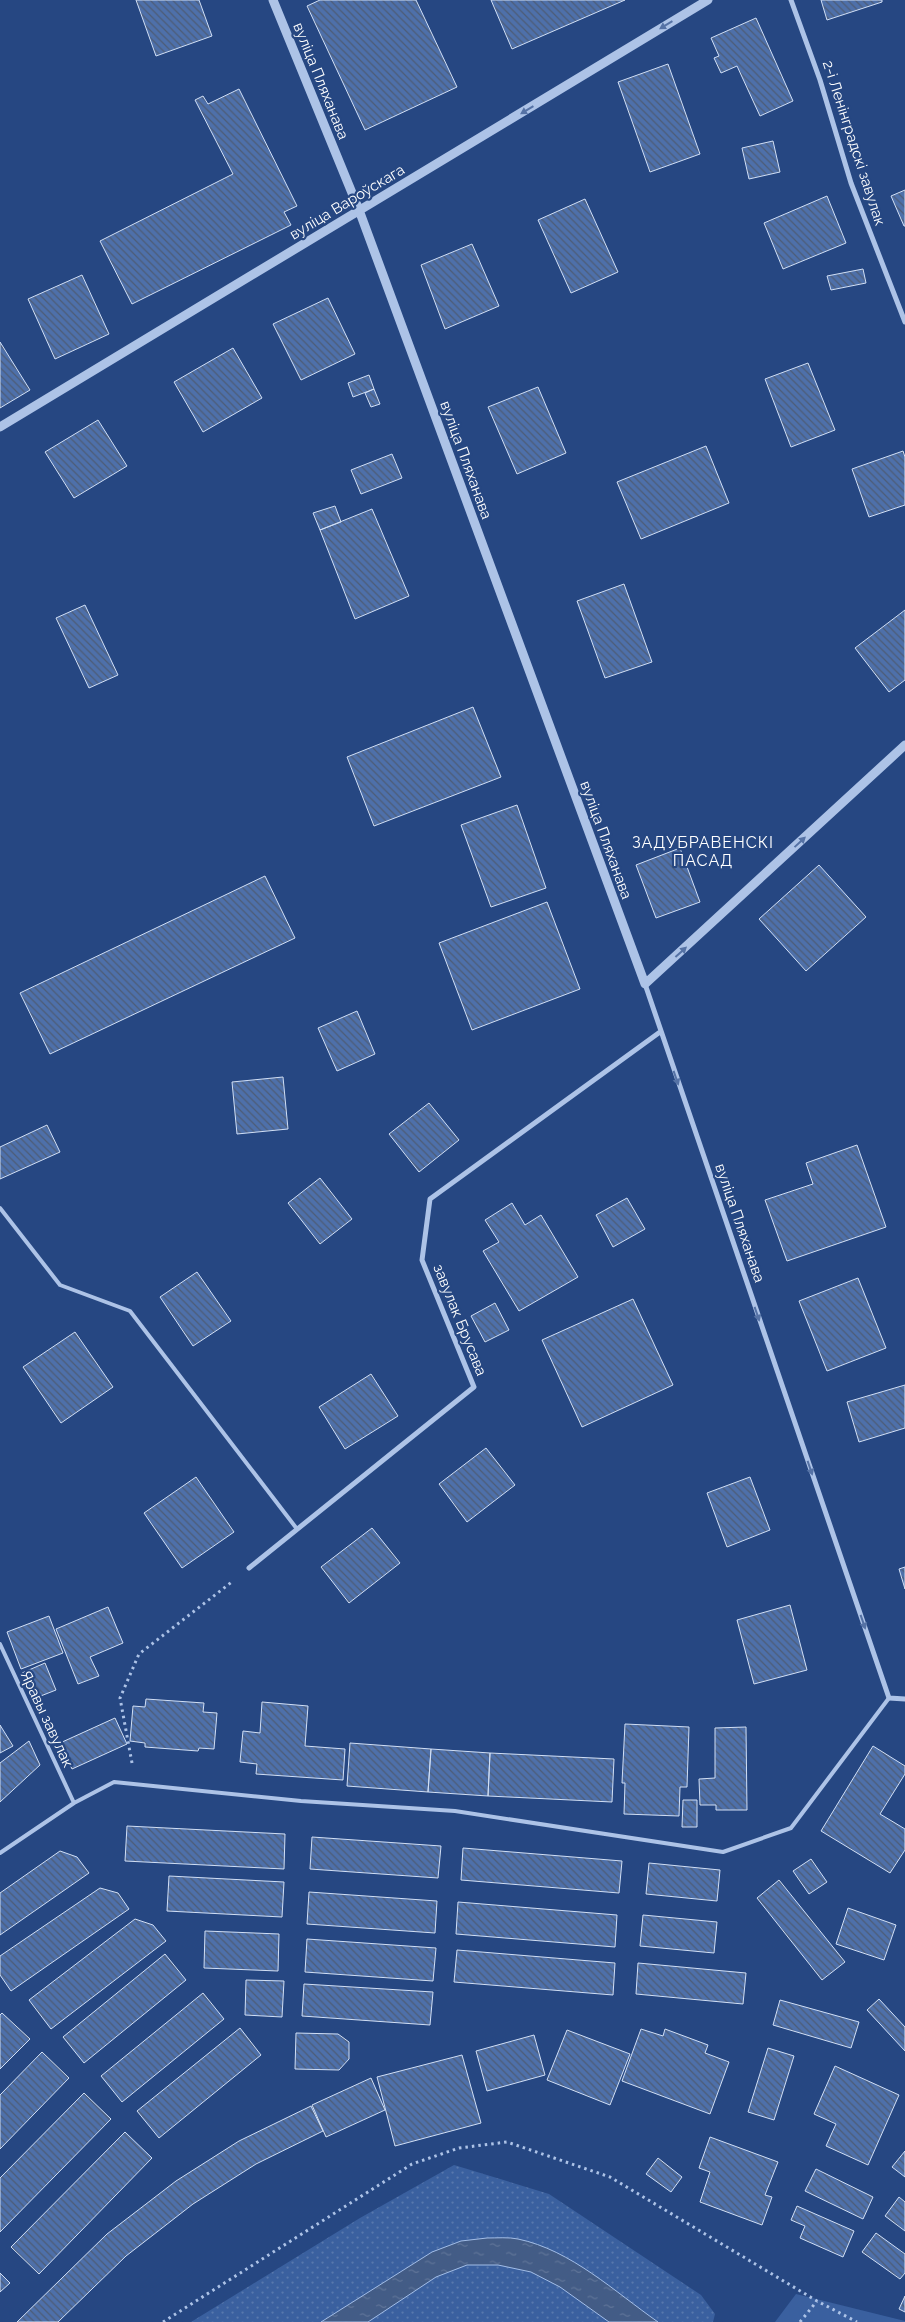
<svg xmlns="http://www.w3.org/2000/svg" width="905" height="2322" font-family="Raleway,sans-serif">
<defs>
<pattern id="grass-dots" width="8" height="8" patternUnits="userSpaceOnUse" patternTransform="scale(1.25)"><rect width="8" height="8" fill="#3a609f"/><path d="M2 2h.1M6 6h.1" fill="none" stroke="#5878ad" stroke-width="1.8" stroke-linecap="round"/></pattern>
<pattern id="water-ripples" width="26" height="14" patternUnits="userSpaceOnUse" patternTransform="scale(1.25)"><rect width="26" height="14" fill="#435c86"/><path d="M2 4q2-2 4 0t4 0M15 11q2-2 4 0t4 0" fill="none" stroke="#5f7498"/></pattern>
<pattern id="building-back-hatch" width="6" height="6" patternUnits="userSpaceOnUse" patternTransform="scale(1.25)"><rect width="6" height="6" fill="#4e70aa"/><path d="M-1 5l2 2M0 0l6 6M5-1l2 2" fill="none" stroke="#4d5c76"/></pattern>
</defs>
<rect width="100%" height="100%" fill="#264782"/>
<path fill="url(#grass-dots)" d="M454,2165L549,2194L701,2295L715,2314L713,2322H191L360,2218Z"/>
<path fill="#3a609f" d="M796,2294L905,2321V2322H775Z"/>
<path fill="url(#water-ripples)" stroke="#a2bde7" d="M487,2238C497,2238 509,2237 518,2239C571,2250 615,2292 658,2322H609L560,2287L531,2272L498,2265H467L436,2277L368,2322H321L432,2252L461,2241Z"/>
<path fill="url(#building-back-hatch)" stroke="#d1dff5" d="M136,0H199L212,36L156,56Z
M320,0H416L457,87L365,130L307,6Z
M491,0H625L512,49Z
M821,0H882V2L827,20Z
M756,18L793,101L760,116L737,66L721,73L714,58L719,56L711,38Z
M668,64L700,154L650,172L618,82Z
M239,89L297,206L284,212L291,225L132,304L100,241L233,174L195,100L203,96L208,104Z
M773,141L780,172L749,179L742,148Z
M905,190V226H904L891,196Z
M827,196L846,243L783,269L764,223Z
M585,199L618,272L571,293L538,220Z
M472,244L499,306L445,329L421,265Z
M863,269L866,283L831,290L827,276Z
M82,275L109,334L55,359L28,299Z
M328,298L355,354L301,380L273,324Z
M0,342L30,390L0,408Z
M233,348L262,398L203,432L174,382Z
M808,363L835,430L791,447L765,379Z
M369,375L374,389L353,397L348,383Z
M538,387L566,453L517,474L488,407Z
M374,389L380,404L371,407L365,393Z
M98,420L127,466L74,498L45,452Z
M706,446L729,503L641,539L617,482Z
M903,451L905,457V505L869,517L852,469Z
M392,454L402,478L361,494L351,470Z
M335,506L341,522L320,530L313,513Z
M372,509L409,596L355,619L320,530Z
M624,584L652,662L605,678L577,601Z
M85,605L118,675L89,688L56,618Z
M905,610V680L889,692L855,648Z
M473,707L501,777L374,826L347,757Z
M517,805L546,888L491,907L461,825Z
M680,848L700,902L656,918L636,865Z
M819,865L866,917L806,971L759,919Z
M265,876L295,938L50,1054L20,993Z
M547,902L580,989L472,1030L439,943Z
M357,1011L375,1054L337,1071L318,1028Z
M283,1077L288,1129L237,1134L232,1082Z
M429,1103L459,1140L419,1172L389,1134Z
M47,1125L60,1152L0,1179V1147Z
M857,1145L886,1227L787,1261L765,1200L813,1184L806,1163Z
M320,1178L352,1219L320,1244L288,1203Z
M627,1198L645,1229L613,1247L596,1215Z
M512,1203L525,1225L541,1215L578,1277L519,1311L483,1251L499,1242L485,1220Z
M197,1272L231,1321L193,1346L160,1297Z
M858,1278L886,1348L827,1371L799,1301Z
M633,1299L673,1385L582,1427L542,1340Z
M495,1303L509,1330L485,1342L471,1316Z
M75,1332L113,1387L61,1423L23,1367Z
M371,1374L398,1416L345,1449L319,1407Z
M905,1385V1428L859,1442L847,1402Z
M486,1448L515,1485L467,1522L439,1484Z
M196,1477L234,1532L182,1568L144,1513Z
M750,1477L770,1530L727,1547L707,1493Z
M372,1528L400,1563L349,1603L321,1567Z
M905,1567V1589L899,1569Z
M790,1605L807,1670L754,1684L737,1620Z
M108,1607L123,1643L90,1657L99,1676L78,1684L56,1629Z
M49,1616L63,1653L21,1669L7,1632Z
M45,1663L56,1690L33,1699L22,1673Z
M146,1699L204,1703L203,1712L217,1713L214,1749L199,1748L198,1751L145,1747V1743L130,1741L133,1706L145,1707Z
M262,1702L308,1706L305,1746L345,1749L343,1780L256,1774L257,1764L240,1762L243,1731L260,1733Z
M115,1718L127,1744L72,1769L60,1743Z
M625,1724L689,1727L687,1787H680L679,1816L624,1814L625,1783H622Z
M0,1725L13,1746L0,1753Z
M746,1727L747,1810H716V1805H700L699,1779L715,1778V1728Z
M29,1741L40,1765L0,1802V1763Z
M350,1743L431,1749L428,1792L347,1786Z
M873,1746L905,1766V1774L880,1814L905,1829V1850L890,1873L821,1831Z
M431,1749L490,1753L488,1796L428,1792Z
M490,1753L614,1759L612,1802L488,1796Z
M683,1800H697V1827H682Z
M127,1826L285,1834L284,1869L125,1861Z
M312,1837L441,1846L438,1878L310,1869Z
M463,1848L622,1861L619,1893L461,1880Z
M60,1851L77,1857L89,1873L0,1935V1893Z
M811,1859L827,1882L809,1894L793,1871Z
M649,1863L720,1870L717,1901L646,1894Z
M169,1876L284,1882L282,1917L167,1911Z
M779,1880L845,1962L822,1980L757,1898Z
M100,1888L118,1893L129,1909L11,1991L0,1975V1956Z
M309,1892L437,1901L435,1933L307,1924Z
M458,1902L617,1915L615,1947L456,1934Z
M848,1908L896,1925L884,1960L836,1944Z
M643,1915L717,1922L714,1953L640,1946Z
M135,1919L153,1925L166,1941L51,2029L29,2000Z
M205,1931L279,1934L278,1971L204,1968Z
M307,1939L436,1948L433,1981L305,1972Z
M457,1950L615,1963L613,1995L454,1982Z
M165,1954L186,1980L84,2063L63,2037Z
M638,1963L746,1973L743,2004L636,1994Z
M246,1980L284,1981L282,2017L245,2015Z
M304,1984L433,1992L430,2025L302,2016Z
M203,1993L224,2019L122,2102L101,2076Z
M879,1999L905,2027V2051L867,2010Z
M780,2000L859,2022L851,2048L773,2025Z
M2,2013L30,2039L0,2069V2015Z
M240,2028L261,2055L159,2138L137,2111Z
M641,2029L663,2036L665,2029L708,2045L705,2053L729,2062L710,2114L622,2081Z
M567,2030L630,2054L610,2105L547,2080Z
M296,2033L338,2034L349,2042V2059L339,2070L295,2069Z
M534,2035L545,2075L487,2091L476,2051Z
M768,2048L794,2056L774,2120L748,2112Z
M42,2052L69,2078L0,2149V2095Z
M462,2055L481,2123L395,2146L377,2077Z
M835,2066L899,2095L868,2165L826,2146L836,2124L814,2114Z
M371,2078L385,2110L326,2137L312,2105Z
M84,2093L111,2119L0,2232V2178Z
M311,2106L323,2131L256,2164L193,2204L126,2256L58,2322H17L107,2234L176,2181L239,2141Z
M125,2132L152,2158L39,2274L11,2247Z
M710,2137L778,2162L765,2195L772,2197L762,2225L700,2202L710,2172L699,2168Z
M905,2151V2177L892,2167Z
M658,2158L682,2177L671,2192L646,2174Z
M816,2169L873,2197L863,2219L805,2191Z
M899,2197L905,2202V2231L885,2216Z
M797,2206L854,2231L843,2257L800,2238L805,2226L791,2220Z
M876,2233L905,2254V2273L900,2279L862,2252Z
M0,2273L10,2283L0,2292Z
M905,2296V2312L899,2309Z"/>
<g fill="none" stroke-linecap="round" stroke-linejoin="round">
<path stroke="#adc3e7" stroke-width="3" stroke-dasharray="2.5 4" stroke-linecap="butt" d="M132,1763L120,1698L139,1654L233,1581
M163,2322L412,2164L459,2148L507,2142L610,2177L817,2301L857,2322
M800,2322L817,2301"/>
<path stroke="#adc3e7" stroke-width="4" d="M0,1208L60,1285L130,1311L297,1529
M0,1644L74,1803
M0,1853L74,1803L114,1782L301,1801L455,1811L723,1852L791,1828L889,1698"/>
<path stroke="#adc3e7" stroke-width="5" d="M791,0L820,80L851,183L905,322
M645,984L889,1698L905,1699
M249,1568L474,1387L422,1260L430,1199L660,1032"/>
<path stroke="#adc3e7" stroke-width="9" d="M273,0L359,210L645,984L905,745
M0,427L708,0"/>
</g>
<defs><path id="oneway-solid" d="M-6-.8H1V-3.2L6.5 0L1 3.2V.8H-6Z" transform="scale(1.25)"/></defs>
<g fill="#5572a5">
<use href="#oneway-solid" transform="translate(666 25) rotate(149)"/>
<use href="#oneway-solid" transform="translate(527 110) rotate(149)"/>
<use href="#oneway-solid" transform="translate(800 842) rotate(-43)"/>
<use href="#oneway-solid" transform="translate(681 952) rotate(-42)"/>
<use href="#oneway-solid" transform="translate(676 1078) rotate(71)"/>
<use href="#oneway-solid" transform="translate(757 1314) rotate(71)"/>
<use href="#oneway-solid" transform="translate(810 1468) rotate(71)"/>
<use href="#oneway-solid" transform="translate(863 1622) rotate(71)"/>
</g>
<g text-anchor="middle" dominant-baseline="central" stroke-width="4.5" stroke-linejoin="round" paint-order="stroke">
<g font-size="15" fill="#fff" stroke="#264782">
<text transform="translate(321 81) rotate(68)">вуліца Пляханава</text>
<text transform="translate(854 143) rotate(72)">2-і Ленінградскі завулак</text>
<text transform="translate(347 202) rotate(-31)">вуліца Вароўскага</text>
<text transform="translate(466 460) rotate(70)">вуліца Пляханава</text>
<text transform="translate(606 840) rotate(70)">вуліца Пляханава</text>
<text transform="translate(740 1223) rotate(71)">вуліца Пляханава</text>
<text transform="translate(460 1320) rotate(68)">завулак Брусава</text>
<text transform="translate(47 1719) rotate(65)">Яравы завулак</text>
</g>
<g font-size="16" letter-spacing="1" fill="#fff" stroke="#264782">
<text x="703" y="842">ЗАДУБРАВЕНСКІ<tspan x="703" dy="18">ПАСАД</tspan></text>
</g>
</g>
</svg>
